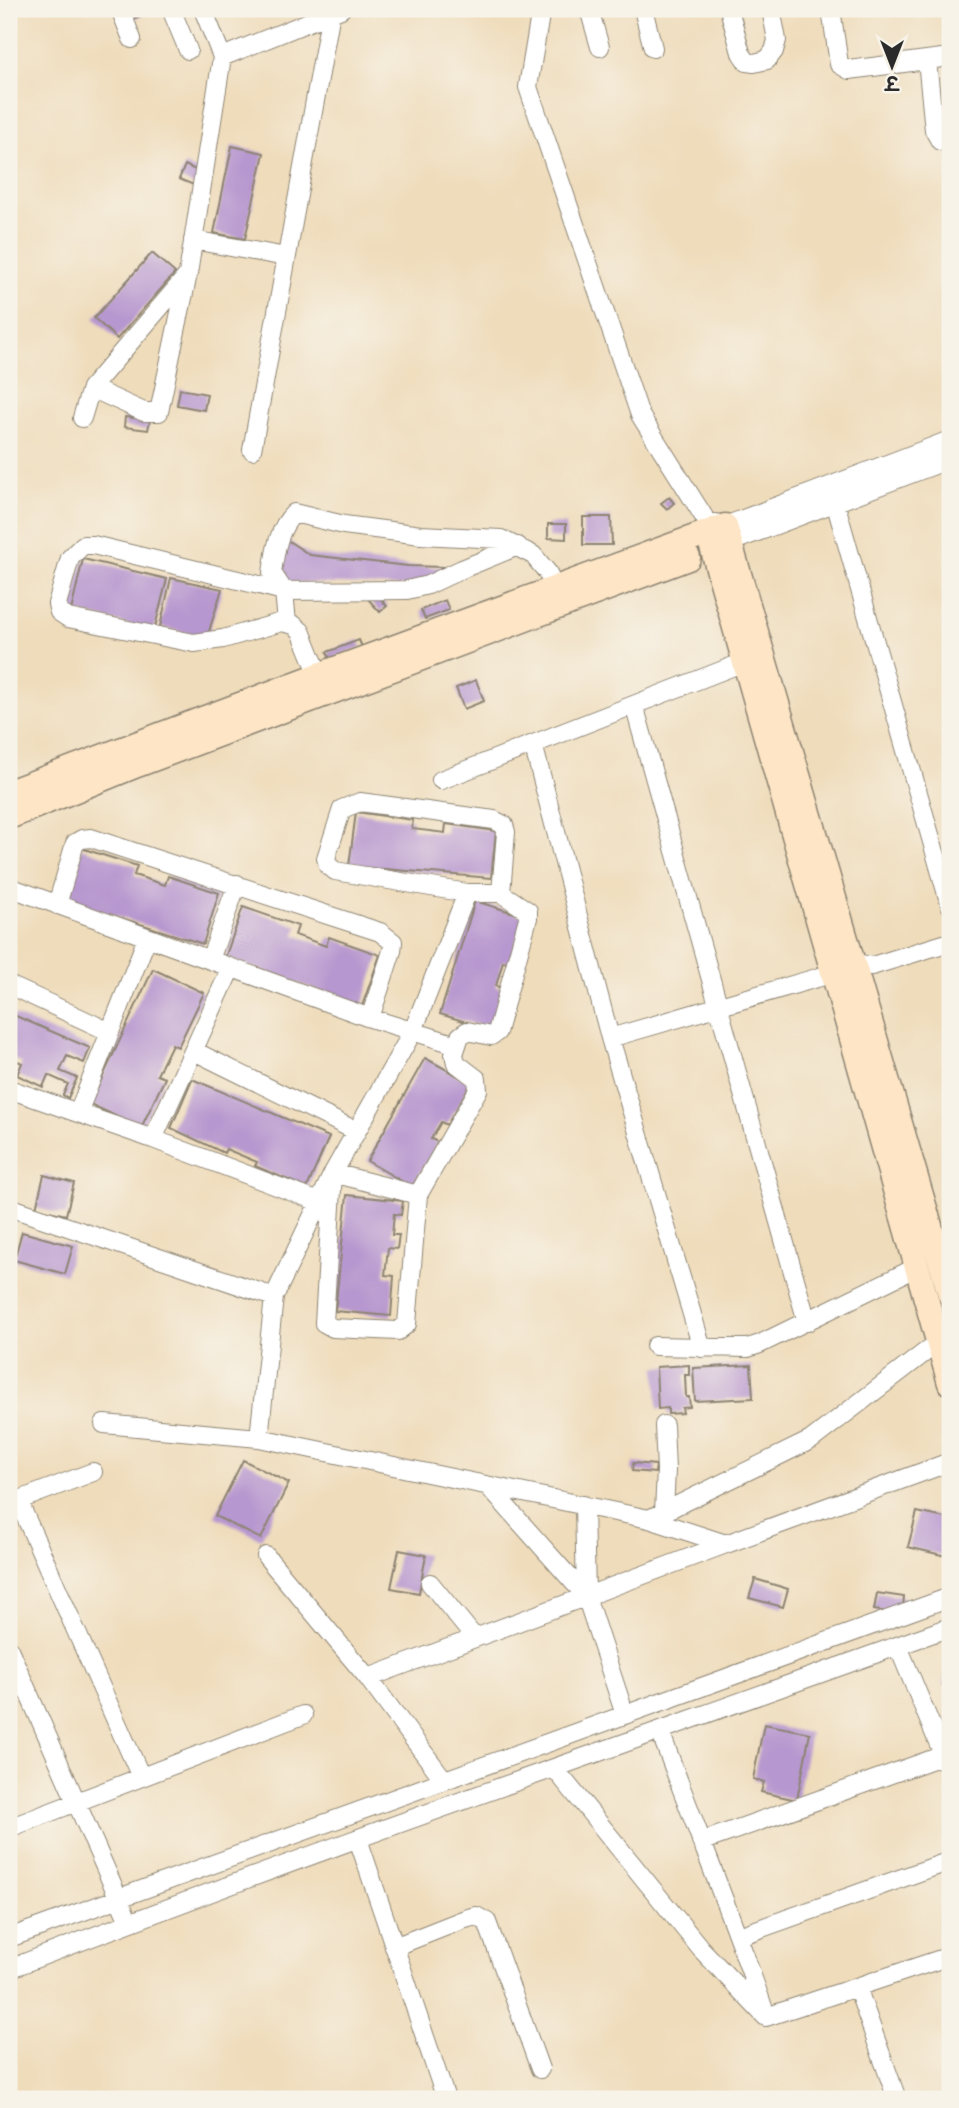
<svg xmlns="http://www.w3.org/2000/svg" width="959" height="2108" font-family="'Comic Neue','Playpen Sans Deva',sans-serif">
<rect width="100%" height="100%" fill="#f7f3e8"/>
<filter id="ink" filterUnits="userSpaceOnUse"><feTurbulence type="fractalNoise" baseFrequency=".0143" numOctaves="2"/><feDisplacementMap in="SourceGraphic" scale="14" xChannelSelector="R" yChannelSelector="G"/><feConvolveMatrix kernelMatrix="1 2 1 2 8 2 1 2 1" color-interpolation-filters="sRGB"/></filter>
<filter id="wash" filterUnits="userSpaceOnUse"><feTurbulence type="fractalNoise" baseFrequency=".00686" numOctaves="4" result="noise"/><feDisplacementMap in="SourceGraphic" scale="28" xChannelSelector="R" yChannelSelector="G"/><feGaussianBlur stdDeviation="1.57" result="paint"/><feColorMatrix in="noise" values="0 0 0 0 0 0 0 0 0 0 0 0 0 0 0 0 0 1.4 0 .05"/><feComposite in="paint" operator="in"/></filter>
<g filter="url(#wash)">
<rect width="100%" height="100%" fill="#efdcbb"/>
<g id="blocks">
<path fill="#b797cf" d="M123,9H157L128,21Z
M232,146L264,153L245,239L214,233Z
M185,165L202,173L196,186L179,179Z
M152,253L175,273L117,339L94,318Z
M180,389L207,394L204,410L177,405Z
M125,417L150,420L148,430L124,427Z
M669,497L674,503L667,509L661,503Z
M583,517H611L612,545H583Z
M548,524H566V539L548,538Z
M284,538L310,555L408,566L443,567L442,575L419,587L286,582L277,574Z
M83,559L167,579L154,631L71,611Z
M171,578L222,589L207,638L160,627Z
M375,592L387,606L380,612L367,598Z
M445,600L449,610L425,619L421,610Z
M359,640L362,647L330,659L327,652Z
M476,680L484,701L464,709L456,688Z
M356,812L413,820L412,829L445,833L446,824L496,831L491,878L349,866Z
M81,848L137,866L134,875L165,885L168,876L219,893L203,944L65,900Z
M475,901L524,916L510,963L503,961L496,986L502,988L490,1029L440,1014Z
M243,907L298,926L295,935L326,946L329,937L380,955L362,1006L225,958Z
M153,969L204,993L178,1047L172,1044L157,1075L165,1078L141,1128L90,1104Z
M9,1013L90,1048L84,1063L67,1056L60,1071L77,1078L68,1098L63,1095L68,1084L48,1075L43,1087L17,1075L22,1063L9,1057Z
M425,1058L471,1083L447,1125L441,1122L431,1139L438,1142L412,1187L367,1161Z
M192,1079L329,1137L307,1188L255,1166L257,1162L226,1149L224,1153L171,1128Z
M44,1175L74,1183L66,1215L36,1208Z
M347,1195L403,1201L401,1215L394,1214L392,1235H399L397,1249L388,1248L385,1275L394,1276L391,1316L335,1311Z
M22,1232L73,1246L65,1274L14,1260Z
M689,1365V1375H685L686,1397H689L690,1407L682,1408L683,1413L668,1414V1408L658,1409L656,1367Z
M751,1365L753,1398L695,1401L693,1368Z
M243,1460L289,1483L261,1539L215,1516Z
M633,1463L656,1465L655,1473L632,1471Z
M917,1512L950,1519V1557L908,1547Z
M399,1550L426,1555L419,1593L391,1588Z
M755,1579L788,1589L783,1607L749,1598Z
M877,1593L904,1597L902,1614L874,1610Z
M947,1661L950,1662V1686L943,1685Z
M764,1724L810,1733L797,1800L761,1792L764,1782L753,1779Z"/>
</g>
</g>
<g filter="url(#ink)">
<use href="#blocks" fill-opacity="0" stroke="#8d8473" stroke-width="2"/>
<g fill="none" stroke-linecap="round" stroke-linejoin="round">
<g stroke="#8d8473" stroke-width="20">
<path id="street" d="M120,9L132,39
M171,9L188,50
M203,9L222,57
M541,9L528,87L640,415L706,520L708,533
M589,9L600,47
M643,9L653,48
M729,9L741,53L747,62L754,63L767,60L774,51L777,40L771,9
M831,9L839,64L849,70L950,57
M927,60L934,130L940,141L950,144
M193,240L286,257
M91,388L144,412H159L188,274L222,57L341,9
M82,418L91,388L186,277
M252,450L331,12L329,9
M835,502L950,905
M716,523L725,526L950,440
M731,542L950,459
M287,623L284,591L272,573C275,552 278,529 294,513L344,525L421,535L501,539L533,555L548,573L553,588
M319,675L301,631L294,625L282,622L223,639L194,643L68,618L59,612L57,604L70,558L83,545H93L284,591L407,590L428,585L462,569L518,546
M634,705L807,1322
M533,744L610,1038L702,1348
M441,780L744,662
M9,887L370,1018L457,1045L454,1054L456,1063L477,1079L478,1090L418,1195
M57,905L75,843L82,839L91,838L380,932L393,942L392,951L370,1018
M210,960L237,884
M9,985L110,1032
M610,1038L834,973L854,963L872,966L950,942
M457,1045L460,1036L467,1031L491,1036L497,1032L528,918V911L501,893H467L335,871L328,865L326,858L342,809L360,802L494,820L504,825L506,832L501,893
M194,1051L356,1131
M9,1089L153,1139L319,1202
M78,1113L147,938
M153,1139L231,968
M333,1173L418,1195L407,1324L398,1331L333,1328L324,1323Z
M9,1207L274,1297
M655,1346L748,1348L760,1344L917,1267
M104,1424L259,1438L649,1519L726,1544L950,1462
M664,1425L666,1470L664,1512
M259,1438L274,1297L333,1173L413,1031L467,893
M488,1486L586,1596L625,1715
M18,1500L141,1777
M9,1504L93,1472
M584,1505L586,1596
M649,1519L811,1440L950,1333
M266,1556L368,1678L444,1780
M430,1583L474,1637
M898,1646L950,1771
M9,1649L129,1922
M368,1678L726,1544
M660,1731C694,1824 732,1916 764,2010
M555,1769L701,1949L766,2017
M9,1828L303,1715
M358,1839L446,2099
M701,1842L944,1755
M739,1936L950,1861
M9,1938L950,1597
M394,1947L465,1919L476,1916L487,1922L540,2069
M9,1969C320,1848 636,1740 950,1627
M857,1987L897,2099
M766,2017L950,1956"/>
</g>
<g stroke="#8d8473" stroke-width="27">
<path id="secondary" d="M708,533L950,1383
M9,792L311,678L725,526L950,1294
M9,817L137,765L688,558"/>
</g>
<use href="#street" stroke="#fff" stroke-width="18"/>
<use href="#secondary" stroke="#fde5c5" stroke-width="24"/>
</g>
</g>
<rect width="959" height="2108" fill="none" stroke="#f7f3e8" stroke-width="35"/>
<g transform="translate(892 66) rotate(180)" stroke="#f7f3e8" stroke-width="5" paint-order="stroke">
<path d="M0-5L12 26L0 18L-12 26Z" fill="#2b2b2b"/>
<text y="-10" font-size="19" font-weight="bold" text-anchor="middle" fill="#2b2b2b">उ</text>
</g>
</svg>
